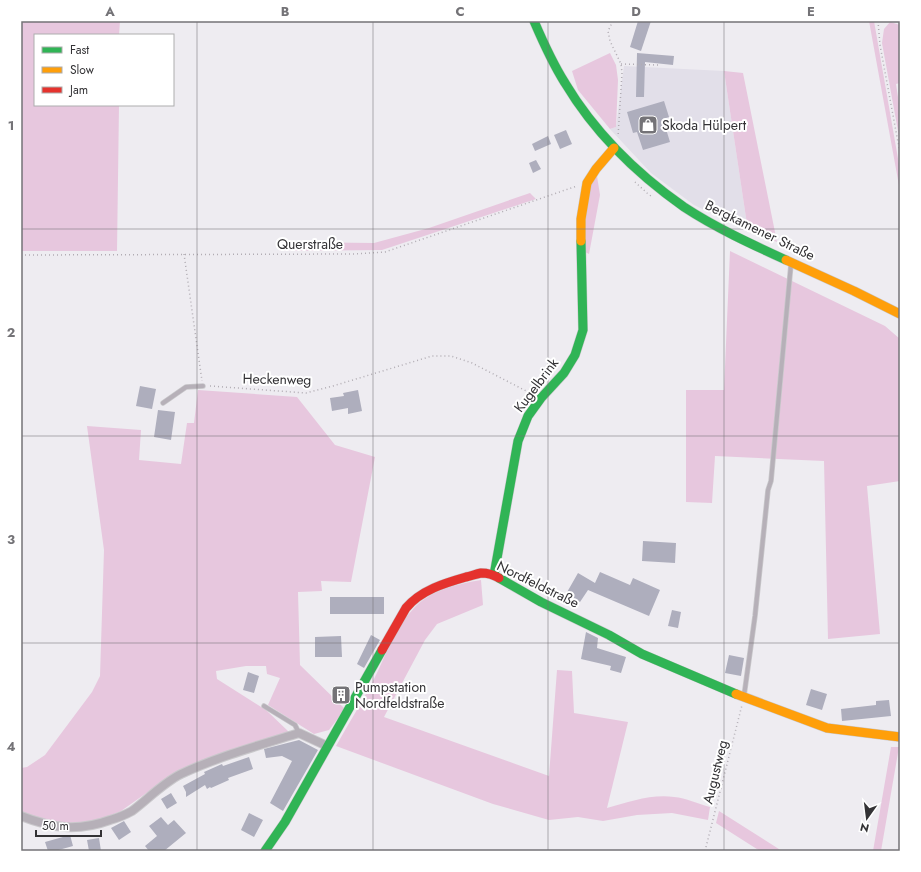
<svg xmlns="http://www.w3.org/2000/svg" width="921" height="872" font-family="Jost,sans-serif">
<rect width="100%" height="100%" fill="#eeecf1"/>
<path fill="#e2dfe9" d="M624,66L724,71L748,231L694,205L651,173L610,129L616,127Z"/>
<path fill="#e7c7de" d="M21,21H120L119,35H35V105H119L117,251H21Z
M869,21H874L900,170V191Z
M890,22L900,25V83L896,84L900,110V142L882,43L884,29Z
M610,53L616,65L618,80L616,127L610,129L578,90L572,71Z
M724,71L743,73L777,242L748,231Z
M597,176L600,195L589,254L585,252C585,229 580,195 597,176Z
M530,193L536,199L382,250L280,251L279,244L286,242L374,243L429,228Z
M730,251L885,326L900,339V481L867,486L880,634L828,639L824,461L715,456L712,503L686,502V390H724Z
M198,390L297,397L335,445L375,457L351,582L321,581L322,591L298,592L300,665L345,709L329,730L314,734L268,705L280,678L267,674L266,666H246L216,671L217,679L266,710L289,732L179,770L121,811L94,822L74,825L53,823L21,812V768L27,767L45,755L92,692L100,676L104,550L87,426L141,430L139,460L181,464L187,423H194Z
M481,580L483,605L437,624L425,640L384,717L549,776L557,670L572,671L574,713L628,722L607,808C629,802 651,794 674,797C686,798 698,804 710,807L708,820L672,813L637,815L603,821L578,817L549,820L493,804L336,746C349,723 362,702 374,679C386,655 395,628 414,608C431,590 458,584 481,580Z
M891,747H899L881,851H873Z
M719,811L782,851H760L716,823Z"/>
<path fill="#aeaebd" d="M638,21H651L641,51L630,47Z
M637,53L674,56L673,65L645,62L644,97H636Z
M664,101L669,117L663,119L670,142L643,150L637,132L633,133L627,112Z
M566,130L572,144L560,149L554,135Z
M548,136L551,144L535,151L532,144Z
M536,160L541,169L533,173L529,163Z
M140,386L156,389L152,409L136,406Z
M358,390L362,411L348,414V408L332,411L330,398L344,396L343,393Z
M158,410L175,412L171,440L154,437Z
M643,541L676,543L675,563L642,561Z
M600,572L630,585L633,578L660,590L649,616L588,590L580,602L566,594L578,573L595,583Z
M330,597H384V614H330Z
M672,610L681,612L678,628L668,626Z
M586,632L598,638L597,648L626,657L621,673L610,670L611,666L581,659Z
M371,635L380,640L364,668L357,664Z
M341,636L342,657H315V637Z
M729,655L744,658L741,676L725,673Z
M248,672L259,676L254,693L243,690Z
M811,689L827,694L822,710L806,705Z
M889,700L891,716L842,721L841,709L876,705V701Z
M299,740L318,750L283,811L270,803L292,761L282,756L266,758L264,749Z
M249,757L253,769L228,778L229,780L211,788L210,787L207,789L205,785L186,797V792L183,786L205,774L204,772L222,764L223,766Z
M171,793L177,803L167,809L161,799Z
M249,813L263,820L254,837L241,830Z
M161,817L168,825L174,820L186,833L164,851H149L145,846L157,836L149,826Z
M124,821L131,832L119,840L111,828Z
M70,835L73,846L55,851H48L45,842Z
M99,838L101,851H89L87,840Z"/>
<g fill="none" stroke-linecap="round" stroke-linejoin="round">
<g stroke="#c9c8cb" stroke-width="5.5">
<path id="lane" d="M163,403L186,387L203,386
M744,696L755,616L768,490L771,481L791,264
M264,706L295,725L299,733"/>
</g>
<g stroke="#c9c8cb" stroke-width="10">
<path id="street" d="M21,816C52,828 77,832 110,820C117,818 125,815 132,811C148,799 163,783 181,774C217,757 260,745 299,733L327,746"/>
</g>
<g stroke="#c9c8cb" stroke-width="10">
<path id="fast" d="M534,21C543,42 553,64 565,83C595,133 637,174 684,207C716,228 751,244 786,260
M494,575L518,441L528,416L541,398L564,373L575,355L583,330L581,241
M499,578L541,602L609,635L642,654L736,694
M265,851L285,822L382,650"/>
</g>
<g stroke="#c9c8cb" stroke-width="10">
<path id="slow" d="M581,241V219L587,183L596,169L614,148
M786,260L854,291L900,314
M736,694L827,728L900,737"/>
</g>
<g stroke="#c9c8cb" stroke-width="10">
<path id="jam" d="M382,650L406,608C421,590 445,583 466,577C471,576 476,574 481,573C488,573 494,575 499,578"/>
</g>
<path stroke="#b1acb3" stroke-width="1.5" stroke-dasharray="1 3" stroke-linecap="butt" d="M613,21L608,31L610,41L621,64L622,73L618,137
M878,21L880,45L900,153
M621,64L658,65
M635,182L647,193L651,196
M184,254L202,381
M21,255L355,254L385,252L577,186
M210,386L306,393L333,386L432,356H451L472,363L532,394
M705,851L742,705"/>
<use href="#lane" stroke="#b6b0b8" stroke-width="4"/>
<use href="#street" stroke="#b6b0b8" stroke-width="8"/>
<use href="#fast" stroke="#30b455" stroke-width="9"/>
<use href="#slow" stroke="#ff9f0a" stroke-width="9"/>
<use href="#jam" stroke="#e5322d" stroke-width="9"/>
</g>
<path fill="none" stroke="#747377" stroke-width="1" stroke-opacity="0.55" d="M197,21V851M373,21V851M548,21V851M724,21V851M21,229H900M21,436H900M21,643H900"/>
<defs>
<g id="shop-square" transform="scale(1)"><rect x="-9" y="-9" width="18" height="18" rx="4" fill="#747377" stroke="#fff"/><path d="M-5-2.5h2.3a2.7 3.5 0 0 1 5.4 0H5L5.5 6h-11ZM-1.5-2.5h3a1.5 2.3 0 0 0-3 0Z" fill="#fff"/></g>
<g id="building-square" transform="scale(1)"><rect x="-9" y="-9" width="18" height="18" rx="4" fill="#747377" stroke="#fff"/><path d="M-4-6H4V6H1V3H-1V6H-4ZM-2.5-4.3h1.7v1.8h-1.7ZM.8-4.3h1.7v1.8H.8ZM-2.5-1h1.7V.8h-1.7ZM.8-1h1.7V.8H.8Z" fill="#fff"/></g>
</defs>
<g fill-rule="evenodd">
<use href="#shop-square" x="648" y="125"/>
<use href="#building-square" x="341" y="695"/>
</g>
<g text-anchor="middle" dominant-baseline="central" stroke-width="4" stroke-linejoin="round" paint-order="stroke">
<g font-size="14" fill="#333235" stroke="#fff" text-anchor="start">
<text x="662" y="125">Skoda Hülpert</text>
<text x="355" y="687">Pumpstation<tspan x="355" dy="16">Nordfeldstraße</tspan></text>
</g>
<g font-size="14" fill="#333235" stroke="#fff">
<text transform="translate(760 230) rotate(26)">Bergkamener Straße</text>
<text x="310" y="244">Querstraße</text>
<text transform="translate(277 379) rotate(1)">Heckenweg</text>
<text transform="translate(536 385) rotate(-53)">Kugelbrink</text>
<text transform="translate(538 584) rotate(26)">Nordfeldstraße</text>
<text transform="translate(715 772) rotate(-76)">Augustweg</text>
</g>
</g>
<rect width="921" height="872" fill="none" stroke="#ffffff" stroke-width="44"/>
<rect x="34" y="34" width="140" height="72" fill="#ffffff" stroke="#adadae"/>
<rect x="42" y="47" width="20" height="6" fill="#30b455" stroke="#adadae"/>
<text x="70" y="54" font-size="12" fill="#333235">Fast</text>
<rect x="42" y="67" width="20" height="6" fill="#ff9f0a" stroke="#adadae"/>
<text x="70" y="74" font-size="12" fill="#333235">Slow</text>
<rect x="42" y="87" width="20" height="6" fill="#e5322d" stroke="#adadae"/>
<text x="70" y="94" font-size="12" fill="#333235">Jam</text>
<g transform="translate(867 818) rotate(194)" stroke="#ffffff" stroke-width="3" paint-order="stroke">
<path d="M0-3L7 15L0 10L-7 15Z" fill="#333235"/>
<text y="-6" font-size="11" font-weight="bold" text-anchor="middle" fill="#333235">N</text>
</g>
<path d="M36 830v6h65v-6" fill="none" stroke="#333235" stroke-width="2"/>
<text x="42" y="830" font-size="12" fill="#333235" stroke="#ffffff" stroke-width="3" paint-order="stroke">50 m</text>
<rect x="22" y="22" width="877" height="828" fill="none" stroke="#747377" stroke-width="1.5"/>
<g font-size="13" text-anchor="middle" font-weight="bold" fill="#747377">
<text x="110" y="16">A</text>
<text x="285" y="16">B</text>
<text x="460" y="16">C</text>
<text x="636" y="16">D</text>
<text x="811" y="16">E</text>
<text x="11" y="130">1</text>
<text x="11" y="337">2</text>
<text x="11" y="544">3</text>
<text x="11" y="751">4</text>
</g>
</svg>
